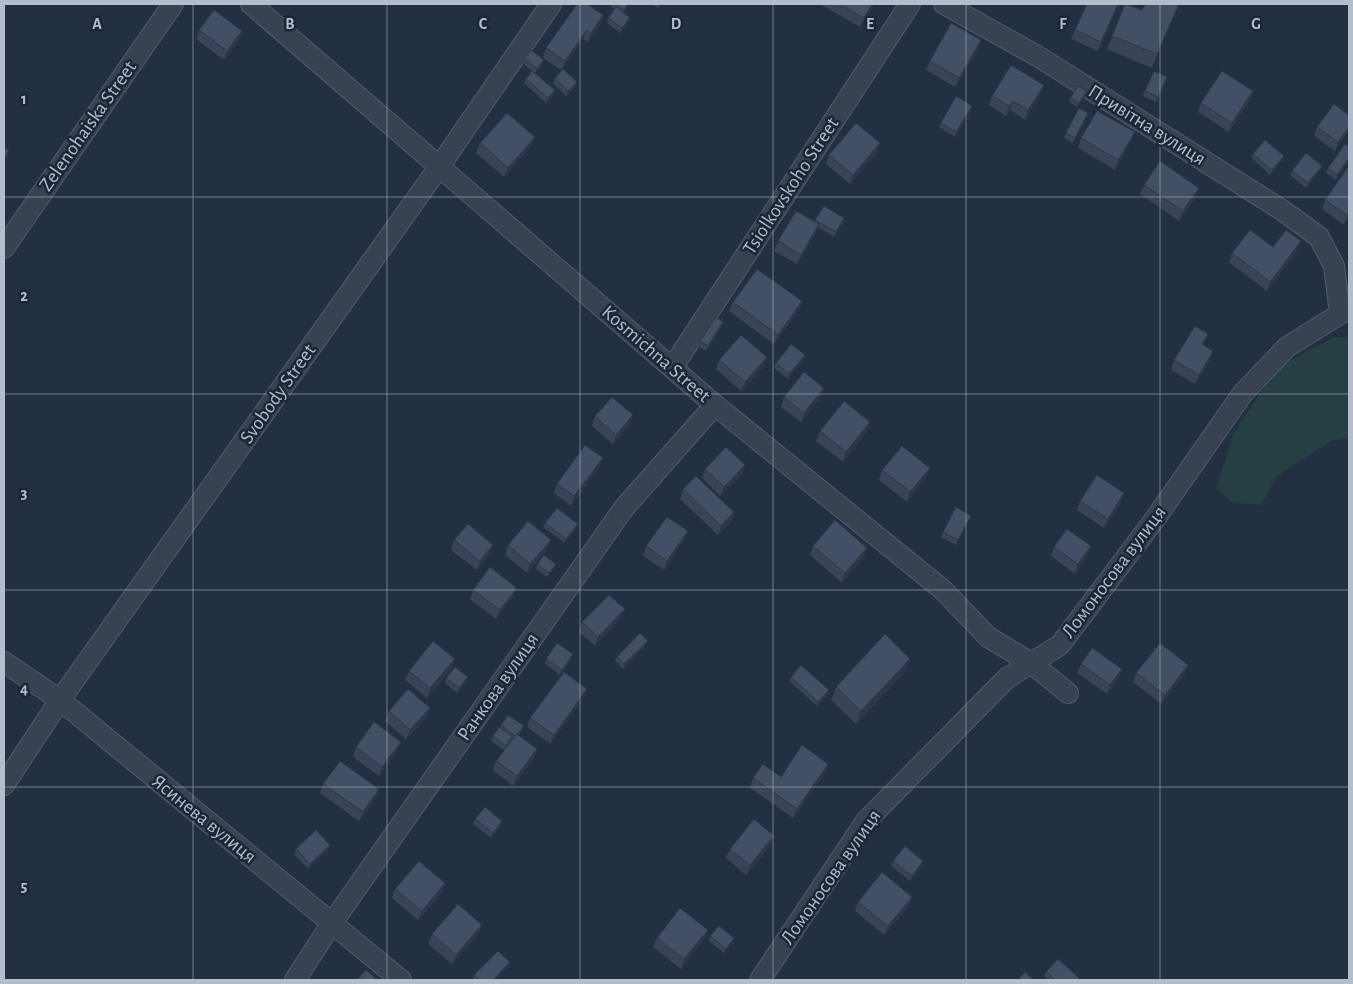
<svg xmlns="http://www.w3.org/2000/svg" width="1353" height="984" font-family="'Alegreya Sans',sans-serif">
<rect width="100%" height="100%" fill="#232f43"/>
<path fill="#253f43" d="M1334,337L1349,338V438L1333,440L1278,475L1261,505L1231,502L1216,488L1234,433L1276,368Z"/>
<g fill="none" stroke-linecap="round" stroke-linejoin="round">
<g stroke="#535c6c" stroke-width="22">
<path id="minor" d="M251,4L715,405L943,590L988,637L1031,663L1068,693
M4,248L173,4
M672,368L910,4
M4,662L60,700L401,980
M4,785L60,700L439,167L551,4
M295,980L332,923L624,508L715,405
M760,980L866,821L1007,678L1060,645L1155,519L1243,393L1287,347L1340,314L1334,266L1319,237L1282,210L1039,57L944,4"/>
</g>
<use href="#minor" stroke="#384252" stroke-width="20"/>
</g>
<path fill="#394457" d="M613,4H629L623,13L628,22L620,33L607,23L608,18L615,9L611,7Z
M652,4H661L658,8Z
M820,4H874L860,27Z
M1119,4L1098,51L1071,39L1075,30Z
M1142,10L1174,15L1152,68L1107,49L1112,36Z
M603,15L600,25L588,42L583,39L561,70L543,58L546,48Z
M199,30L242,31L239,40L224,60L196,39Z
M981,40L978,50L955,87L926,70L930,61Z
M524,58L542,65L535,73L553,95L546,103L524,83L526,79L532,71L522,63Z
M555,78L575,87L566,96L553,83Z
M1166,82L1156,102L1143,96L1145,91Z
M1087,91L1085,96L1077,107L1069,102L1071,97Z
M1253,91L1250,100L1229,132L1198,112L1201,103Z
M1040,94L1025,120L1010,110L1006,116L989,105L992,96Z
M971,111L955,137L939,127L941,123Z
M1088,113L1087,117L1073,143L1064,138L1066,133Z
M1349,115L1335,151L1314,136L1317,127Z
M535,137L531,146L504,177L476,153L480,143Z
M1081,138L1131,141L1115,170L1078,148Z
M1349,147V161L1336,180L1326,173L1328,168Z
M877,153L850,184L826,164L829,155Z
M1253,154L1282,160L1270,175L1252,158Z
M1322,166L1320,170L1306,188L1290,175L1292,171Z
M1349,166V217L1344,225L1322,209L1325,200Z
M1144,185L1196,197L1179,221L1140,194Z
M844,218L843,223L834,237L818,227L815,234L797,264L774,251L778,241L814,222L815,220Z
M1301,241L1297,251L1267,291L1229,262L1232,253L1273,247Z
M802,301L799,310L774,344L729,311L733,302Z
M722,327L706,351L698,346L700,341Z
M1205,343L1203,345L1210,360L1195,384L1171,370L1174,360Z
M805,355L803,360L788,379L774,368L776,363Z
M767,357L763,367L741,391L716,369L719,360Z
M824,388L821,397L801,422L781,407L784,397Z
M595,416L630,424L613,444L592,426Z
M870,422L867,431L843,462L816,441L820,431Z
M599,467L571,506L554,493L557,484Z
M705,469L742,474L720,496L702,478Z
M882,470L926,477L907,502L879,480Z
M683,489L734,512L731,522L718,535L680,499Z
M1080,501L1121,503L1104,528L1077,510Z
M969,520L956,545L941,537L943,532Z
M545,523L576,528L565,543L543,527Z
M688,531L684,540L664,570L643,556L646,546Z
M454,540L493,545L490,554L477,570L451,550Z
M508,545L547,550L527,573L505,555Z
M813,546L864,557L842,583L810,555Z
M1054,547L1088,555L1075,574L1051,556Z
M537,564L554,568L547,577L536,569Z
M473,590L513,597L496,619L470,599Z
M621,618L595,646L579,632L582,622Z
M646,645L623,669L615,661L617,657Z
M455,659L452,668L427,698L405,680L409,671Z
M546,659H571L560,675L545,664Z
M910,659L905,672L856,724L831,700L836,687Z
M1081,664L1119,678L1107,694L1077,673Z
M1136,673L1185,674L1161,704L1133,682Z
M468,677L466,682L457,693L445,683L446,678Z
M791,677L829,690L827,695L817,706L789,681Z
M584,698L550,744L527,727L530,718Z
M430,708L426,718L406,739L385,721L389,711Z
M501,725L524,726L522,730L518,735L534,759L513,786L493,770L496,761L504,750L491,741L493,736L500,728Z
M401,742L397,751L379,776L353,757L356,747Z
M828,764L825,773L793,818L750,788L753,778L781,777Z
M323,784L379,789L376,798L359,821L320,793Z
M475,819L501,825L491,838L473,824Z
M774,836L771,845L746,875L726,858L730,849Z
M296,849L328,850L308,869L294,854Z
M893,861L922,866L910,881L891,866Z
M445,883L442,893L418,920L392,898L395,889Z
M912,897L909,906L884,935L855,911L858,902Z
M708,930L704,939L681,969L653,947L657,938Z
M432,934H479L452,964L428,944Z
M710,936L734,938L732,943L724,953L709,941Z
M510,962L508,966L495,980H473L474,975Z
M1046,972L1078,980H1048L1044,976Z"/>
<path fill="#2e3747" d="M628,4H629L622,14L624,10Z
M872,4H874L860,27L864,18Z
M1118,4H1119L1098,51L1101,42Z
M1179,4L1174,15L1152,68L1157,54Z
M603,15L600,25L588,42L591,33Z
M630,18L628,22L620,33L622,28Z
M587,30L583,39L561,70L565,61Z
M242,31L239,40L224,60L227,51Z
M981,40L978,50L955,87L959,78Z
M544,60L542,65L535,74L537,69Z
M577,82L575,87L566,96L568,91Z
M1044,85L1040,94L1025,120L1028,110Z
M555,90L553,95L546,103L548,98Z
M1087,91L1085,96L1077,107L1079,103Z
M1253,91L1250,100L1229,132L1232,123Z
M1013,101L1010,110L1006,116L1009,106Z
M972,106L971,111L955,137L956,132Z
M1088,113L1087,117L1073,143L1075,138Z
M1349,127V131L1335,151L1338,142Z
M1135,132L1131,141L1115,170L1118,160Z
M535,137L531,146L504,177L508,168Z
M880,143L877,153L850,184L853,175Z
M9,151L6,161L4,164V159Z
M1284,156L1282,160L1270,175L1272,170Z
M1349,158V161L1336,180L1337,175Z
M1322,166L1320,170L1306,188L1308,183Z
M1199,188L1196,197L1179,221L1183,211Z
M1349,212V217L1344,225L1347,215Z
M844,218L843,223L834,237L836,232Z
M819,224L815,234L797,264L801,255Z
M1301,241L1297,251L1267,291L1270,282Z
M802,301L799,310L774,344L778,335Z
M723,322L722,327L706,351L708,346Z
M1208,334L1205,343L1198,354L1202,344Z
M1213,351L1210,360L1195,384L1199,375Z
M805,355L803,360L788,379L789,374Z
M767,357L763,367L741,391L745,382Z
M824,388L821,397L801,422L804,413Z
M633,415L630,424L613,444L616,435Z
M870,422L867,431L843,462L846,452Z
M603,458L599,467L571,506L574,496Z
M745,465L742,474L720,496L724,487Z
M930,468L926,477L907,502L910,492Z
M1124,493L1121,503L1104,528L1108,519Z
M734,512L731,522L718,535L721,526Z
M578,524L576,528L565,543L566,539Z
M688,531L684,540L664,570L667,561Z
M551,540L547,550L527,573L530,564Z
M493,545L490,554L477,570L480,561Z
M1091,546L1088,555L1075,574L1078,564Z
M867,548L864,557L842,583L845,573Z
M556,564L554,568L547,577L549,573Z
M517,588L513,597L496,619L500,610Z
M625,609L621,618L595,646L598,637Z
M648,641L646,645L623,669L624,664Z
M573,654L571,659L560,675L562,670Z
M455,659L452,668L427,698L430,688Z
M910,659L905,672L856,724L861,711Z
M1188,665L1185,674L1161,704L1165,695Z
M1122,669L1119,678L1107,694L1110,685Z
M468,677L466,682L457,693L459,688Z
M587,689L584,698L550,744L554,735Z
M829,690L827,695L817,706L818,702Z
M430,708L426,718L406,739L410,730Z
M401,742L397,751L379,776L382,767Z
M537,749L534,759L513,786L517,776Z
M828,764L825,773L793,818L797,809Z
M379,789L376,798L359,821L363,812Z
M502,821L501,825L491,838L493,833Z
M774,836L771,845L746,875L750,865Z
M330,845L328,850L308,869L310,864Z
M923,861L922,866L910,881L912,876Z
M445,883L442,893L418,920L422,911Z
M912,897L909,906L884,935L888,926Z
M482,925L479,934L452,964L456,955Z
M708,930L704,939L681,969L684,959Z
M734,938L732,943L724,953L726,949Z
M510,962L508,966L495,980H493Z"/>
<path fill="#424f65" stroke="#2e3747" d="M577,4H587L603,15L591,33L587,30L565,61L546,48Z
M615,4H628L624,10Z
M839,4H872L864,18Z
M1087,4H1118L1101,42L1075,30Z
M1125,4L1142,10L1145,4H1179L1157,54L1112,36Z
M616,7L630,18L622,28L608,18Z
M214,10L242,31L227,51L199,30Z
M951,23L981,40L959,78L930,61Z
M531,50L544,60L537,69L524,58Z
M1011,65L1044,85L1028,110L1013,101L1009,106L992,96Z
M563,69L577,82L568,91L555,78Z
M532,71L555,90L548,98L526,79Z
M1154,71L1167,77L1158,97L1145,91Z
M1222,71L1253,91L1232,123L1201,103Z
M1078,86L1087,91L1079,103L1071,97Z
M956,96L972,106L956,132L941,123Z
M1334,104L1349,115V127L1338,142L1317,127Z
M1079,108L1088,113L1075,138L1066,133Z
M1097,111L1135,132L1118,160L1081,138Z
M507,113L535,137L508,168L480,143Z
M856,123L880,143L853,175L829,155Z
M1265,140L1284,156L1272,170L1253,154Z
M1345,144L1349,147V158L1337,175L1328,168Z
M4,147L9,151L4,159Z
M1306,153L1322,166L1308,183L1292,171Z
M1160,161L1199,188L1183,211L1144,185Z
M1349,166V212L1347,215L1325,200Z
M824,206L844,218L836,232L815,220Z
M796,211L819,224L801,255L778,241Z
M1250,230L1273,247L1286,230L1301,241L1270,282L1232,253Z
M757,269L802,301L778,335L733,302Z
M716,317L723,322L708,346L700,341Z
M1195,326L1208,334L1202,344L1213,351L1199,375L1174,360Z
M741,335L767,357L745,382L719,360Z
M791,344L805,355L789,374L776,363Z
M804,372L824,388L804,413L784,397Z
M612,397L633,415L616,435L595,416Z
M844,401L870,422L846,452L820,431Z
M585,445L603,458L574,496L557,484Z
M902,446L930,468L910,492L882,470Z
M726,447L745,465L724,487L705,469Z
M1097,475L1124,493L1108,519L1080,501Z
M696,476L734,512L721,526L683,489Z
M956,507L971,516L958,540L943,532Z
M557,508L578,524L566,539L545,523Z
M667,517L688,531L667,561L646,546Z
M835,520L867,548L845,573L813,546Z
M528,521L551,540L530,564L508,545Z
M468,524L493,545L480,561L454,540Z
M1067,529L1091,546L1078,564L1054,547Z
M544,555L556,564L549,573L537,564Z
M490,567L517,588L500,610L473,590Z
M609,595L625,609L598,637L582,622Z
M640,633L648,641L624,664L617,657Z
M885,634L910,659L861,711L836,687Z
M433,641L455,659L430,688L409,671Z
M557,643L573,654L562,670L546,659Z
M1160,643L1188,665L1165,695L1136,673Z
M1092,648L1122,669L1110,685L1081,664Z
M801,665L829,690L818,702L791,677Z
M455,667L468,677L459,688L446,678Z
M564,672L587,689L554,735L530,718Z
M408,689L430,708L410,730L389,711Z
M508,715L524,726L517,734L515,736L501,725Z
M374,722L401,742L382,767L356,747Z
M499,727L512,736L506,746L493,736Z
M517,734L537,749L517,776L496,761Z
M802,745L828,764L797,809L753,778L763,764L781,777Z
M340,761L379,789L363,812L323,784Z
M485,807L502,821L493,833L475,819Z
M754,819L774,836L750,865L730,849Z
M316,830L330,845L310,864L296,849Z
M905,846L923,861L912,876L893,861Z
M419,861L445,883L422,911L395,889Z
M882,872L912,897L888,926L858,902Z
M458,904L482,925L456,955L432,934Z
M680,908L708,930L684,959L657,938Z
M719,926L734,938L726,949L710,936Z
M498,951L510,962L493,980H480L474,975Z
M1058,959L1079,978L1077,980H1055L1046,972Z
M366,970L377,980H357Z
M1025,972L1034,980H1018Z"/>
<path fill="none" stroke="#b4bdcc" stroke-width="1" stroke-opacity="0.55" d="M193,4V980M387,4V980M580,4V980M773,4V980M966,4V980M1160,4V980M4,197H1349M4,394H1349M4,590H1349M4,787H1349"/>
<g text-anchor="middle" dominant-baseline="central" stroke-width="5" stroke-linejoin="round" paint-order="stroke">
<g font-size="20" fill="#b4bdcc" stroke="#1c2637">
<text transform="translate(1147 125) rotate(32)">Привітна вулиця</text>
<text transform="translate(88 126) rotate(-55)">Zelenohaiska Street</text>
<text transform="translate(791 186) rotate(-57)">Tsiolkovskoho Street</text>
<text transform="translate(656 354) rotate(41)">Kosmichna Street</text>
<text transform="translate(278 394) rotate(-55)">Svobody Street</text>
<text transform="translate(1114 572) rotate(-53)">Ломоносова вулиця</text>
<text transform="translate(498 687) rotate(-55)">Ранкова вулиця</text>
<text transform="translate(204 819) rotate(39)">Ясинева вулиця</text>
<text transform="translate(831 877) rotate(-55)">Ломоносова вулиця</text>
</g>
</g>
<g font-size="16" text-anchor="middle" font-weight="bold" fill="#b4bdcc" stroke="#1c2637" stroke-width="5" stroke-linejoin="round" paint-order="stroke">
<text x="97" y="29">A</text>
<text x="290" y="29">B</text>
<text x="483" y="29">C</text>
<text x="676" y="29">D</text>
<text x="870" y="29">E</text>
<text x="1063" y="29">F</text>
<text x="1256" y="29">G</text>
<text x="24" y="104">1</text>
<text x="24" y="301">2</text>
<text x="24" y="498">3</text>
<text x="24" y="694">4</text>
<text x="24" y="891">5</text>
</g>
<rect width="1353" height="984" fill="none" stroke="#b4bdcc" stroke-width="10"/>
</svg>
